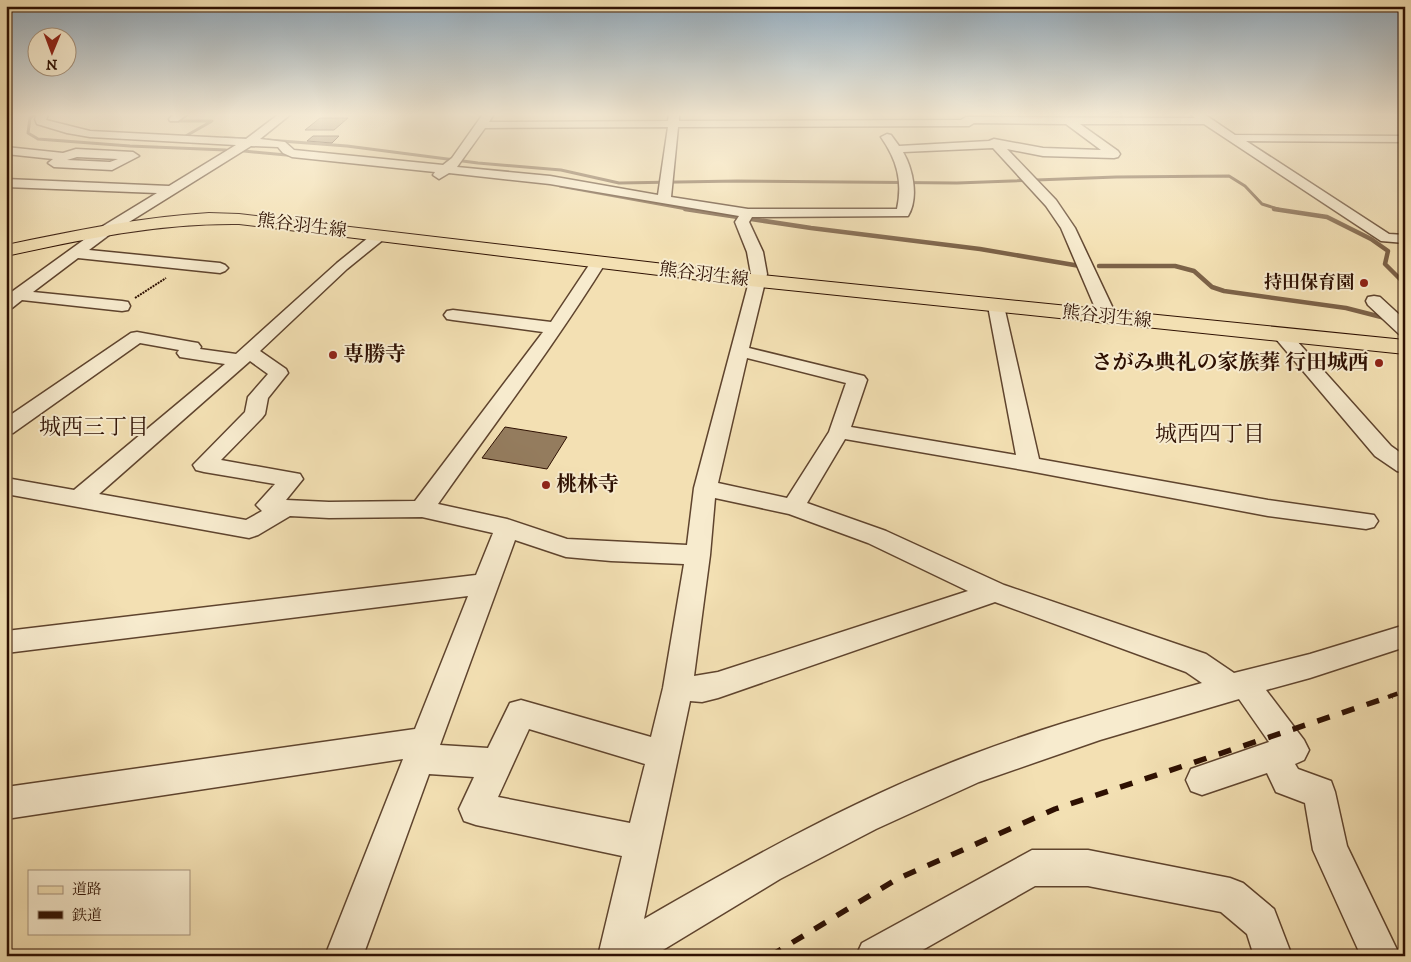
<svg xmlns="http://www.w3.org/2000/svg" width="1411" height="962" font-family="'IM FELL DW Pica','Noto Serif JP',serif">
<rect width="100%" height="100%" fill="#f3e0b3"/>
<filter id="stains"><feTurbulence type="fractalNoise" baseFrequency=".004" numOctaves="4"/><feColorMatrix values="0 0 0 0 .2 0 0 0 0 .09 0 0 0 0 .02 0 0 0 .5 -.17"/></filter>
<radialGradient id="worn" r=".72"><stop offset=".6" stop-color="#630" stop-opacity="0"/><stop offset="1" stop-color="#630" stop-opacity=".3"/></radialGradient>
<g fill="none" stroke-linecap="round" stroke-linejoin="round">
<path stroke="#7c6248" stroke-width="3" d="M35,114L30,118L28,133L38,139L130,146L226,150
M171,121H212L184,137L188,138
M225,138L253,139
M268,140L347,146L478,163L561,170L619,183L737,181L957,183L1116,177L1229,176L1245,186L1262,204L1281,210
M244,151L297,156
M560,186L692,210"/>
<path stroke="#7c6248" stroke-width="4.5" d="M685,209L811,228L980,249L1080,266
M1274,209L1327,217L1371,239L1388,251L1385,264L1405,284
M1099,266H1175L1194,271L1212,287L1224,291L1346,308L1389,319"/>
</g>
<path fill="#947c5e" stroke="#2e1002" d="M320,118H348L334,130H305Z
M313,136H339L332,143L307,141Z
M505,427L567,437L547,469L482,458Z"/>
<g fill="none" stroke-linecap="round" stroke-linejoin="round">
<g stroke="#5f442e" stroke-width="3">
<path id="minor" d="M37,114H48L46,120L90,131L246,139L279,114H291L260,139L285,142L294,150L443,165L452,158L483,114H494L489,122L668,121L669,114H679V121L961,120L966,117L1195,118L1191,114H1204L1235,135L1405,136V142L1246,141L1389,234L1405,235V243L1381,241L1204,124H1080L1118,151L1120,154L1118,157L1114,158L1043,156L1007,149L1056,200L1075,228L1117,317L1114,321L1108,322L1102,321L1099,317L1061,228L1046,206L993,148L903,152C913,169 919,198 908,216L752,217L749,222L763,252L767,274L749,348L864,376L867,380L851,427L1016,455L988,306L990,302H1002L1004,306L1039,459L1268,500L1374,515L1378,521L1374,527L1366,529L1268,516L1029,471L845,439L807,503L886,531L1004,585L1206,654L1234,673L1310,654L1405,625V647L1310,678L1266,690L1304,740L1309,750L1304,760L1295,764L1298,769L1331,781L1335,792L1347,846L1400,956H1361L1313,850L1305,803L1276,792L1267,773L1202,795L1191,791L1186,780L1191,769L1269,742L1239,699L1100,740L979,782L876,829L780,879L653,956H598L622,856L476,825L464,821L459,809L474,777L429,774L363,956H325L403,759L6,819V787L415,729L468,596L6,653V631L476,575L493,533L422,517L329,518L290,516L258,535L249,538L6,494V478L74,490L225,364L180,357L177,353L179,350L140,343L13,433L6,434V418L131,333L137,332L192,342L198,343L201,347L200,349L236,354L337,263L374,233H384L386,236L384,239L347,269L260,351L286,369L288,373L268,398L265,414L262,418L221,460L300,474L303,479L286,500L329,502L415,501L543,332L453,320L447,319L444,315L447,311L453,310L551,322L593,259H603L606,262C554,346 494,424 438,504L507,519L567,539L687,545L694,488L751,274L747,252L735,222L739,216L550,184L449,173L439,179L433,175L435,172L292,157L283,153L278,147L251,146L113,232L89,250L220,263L225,265L228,268L225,271L220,273L78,258L33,292L122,301L128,302L130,306L128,310L122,311L22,300L12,308L6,309V296L103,226L157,193L6,187V179L169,186L236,145L90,137L67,133L37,124L35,119ZM974,123L1066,124L1101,150L1043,148L994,139L989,141L899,146L891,135L887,134L881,137C897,160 903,181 897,209H748L671,197L678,127L969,126ZM668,127L658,195L550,176L457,167L485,128ZM747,358L846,383L829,432L787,498L718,483ZM250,361L268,374L248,397L245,412L193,465L196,470L204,472L275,484L256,505L262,511L246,520L99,494ZM715,498L789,514L868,543L968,591L718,672L694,676L710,555ZM515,540L566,557L611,561L684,564L663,688L651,737L521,700L510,703L488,748L440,745ZM995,602L1186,672L1202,683C1125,705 1046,726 971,755C856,798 750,858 644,919L690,701L702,702L718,698ZM529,729L645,764L630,823L498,797Z
M174,114H188L178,121H170L169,119Z
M6,147L63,153L76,149L133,152L139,156L112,170L54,167L48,163L53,159L6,154ZM77,157L118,159L110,162L67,160Z
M1374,296L1380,297L1405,320V335L1399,334L1368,305L1366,301L1368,297Z
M1282,330L1288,331L1391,446L1405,456V473L1397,471L1375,456L1276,339L1273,335L1276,331Z
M1032,850H1088L1230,878L1243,883L1274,909L1292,956H1254L1247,934L1221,912L1088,886H1035L912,956H856L862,943Z"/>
</g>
<g stroke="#2e1002" stroke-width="2">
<path id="major" d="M209,213L239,214L741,273L1405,340V354L741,285L239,224C159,223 84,239 6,256V245C74,231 140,217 209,213Z"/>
</g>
<path stroke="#2e1002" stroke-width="2" stroke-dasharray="2 1" stroke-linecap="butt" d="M135,298L166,278"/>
<use href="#minor" fill="#f7ebce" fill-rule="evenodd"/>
<use href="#major" fill="#f3e0b3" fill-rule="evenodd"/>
<path stroke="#2e1002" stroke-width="4.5" stroke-dasharray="10 10" stroke-linecap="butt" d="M1388,697L1405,691"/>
<path stroke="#2e1002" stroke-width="5.5" stroke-dasharray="13 13" stroke-linecap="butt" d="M770,956L897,879L1055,809L1392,696"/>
</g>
<linearGradient id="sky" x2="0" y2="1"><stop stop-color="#91a9bb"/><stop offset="0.46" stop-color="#faf1dd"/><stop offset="1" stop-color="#faf1dd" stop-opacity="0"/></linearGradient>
<rect width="1411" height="249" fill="url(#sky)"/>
<g fill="#8f2418" stroke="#f7ebce" stroke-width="2">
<circle cx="1364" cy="283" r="5"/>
<circle cx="333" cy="355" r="5"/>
<circle cx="1379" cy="363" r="5"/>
<circle cx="546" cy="485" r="5"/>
</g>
<g text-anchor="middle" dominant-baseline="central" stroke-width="4" stroke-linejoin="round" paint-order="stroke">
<g font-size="18" fill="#2e1002" stroke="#f7ebce">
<text transform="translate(302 226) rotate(7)">熊谷羽生線</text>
<text transform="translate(704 275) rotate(7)">熊谷羽生線</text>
<text transform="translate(1107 317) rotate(6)">熊谷羽生線</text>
</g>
<g font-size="18" font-weight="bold" fill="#2e1002" stroke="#f7ebce" text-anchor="end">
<text x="1354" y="283">持田保育園</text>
</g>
<g font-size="21" font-weight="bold" fill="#2e1002" stroke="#f7ebce" text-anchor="start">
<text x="343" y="355">専勝寺</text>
<text x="1369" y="363" text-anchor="end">さがみ典礼の家族葬 行田城西</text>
<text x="556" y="485">桃林寺</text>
</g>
<g font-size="22" fill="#2e1002" stroke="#f7ebce">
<text x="94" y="427">城西三丁目</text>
<text x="1210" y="434">城西四丁目</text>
</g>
</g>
<rect width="1411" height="962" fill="none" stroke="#f3e0b3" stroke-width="25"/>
<rect x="8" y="8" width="1396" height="947" fill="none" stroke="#2e1002" stroke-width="2.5"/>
<rect x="12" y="12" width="1386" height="937" fill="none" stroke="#2e1002"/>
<rect x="28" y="870" width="162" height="65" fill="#f7ebce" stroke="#a7937c"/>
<rect x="38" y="886" width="25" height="8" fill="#f3e0b3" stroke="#a7937c"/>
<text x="72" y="894" font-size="15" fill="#2e1002">道路</text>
<rect x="38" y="911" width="25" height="8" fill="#2e1002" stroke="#a7937c"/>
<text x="72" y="920" font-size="15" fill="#2e1002">鉄道</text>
<g transform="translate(52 52) rotate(181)"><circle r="24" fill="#f7ebce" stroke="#a7937c"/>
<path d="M0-4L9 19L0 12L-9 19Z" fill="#8f2418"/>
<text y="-8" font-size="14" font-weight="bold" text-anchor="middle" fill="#2e1002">N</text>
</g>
<rect width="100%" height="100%" filter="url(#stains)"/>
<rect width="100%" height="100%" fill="url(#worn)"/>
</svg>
